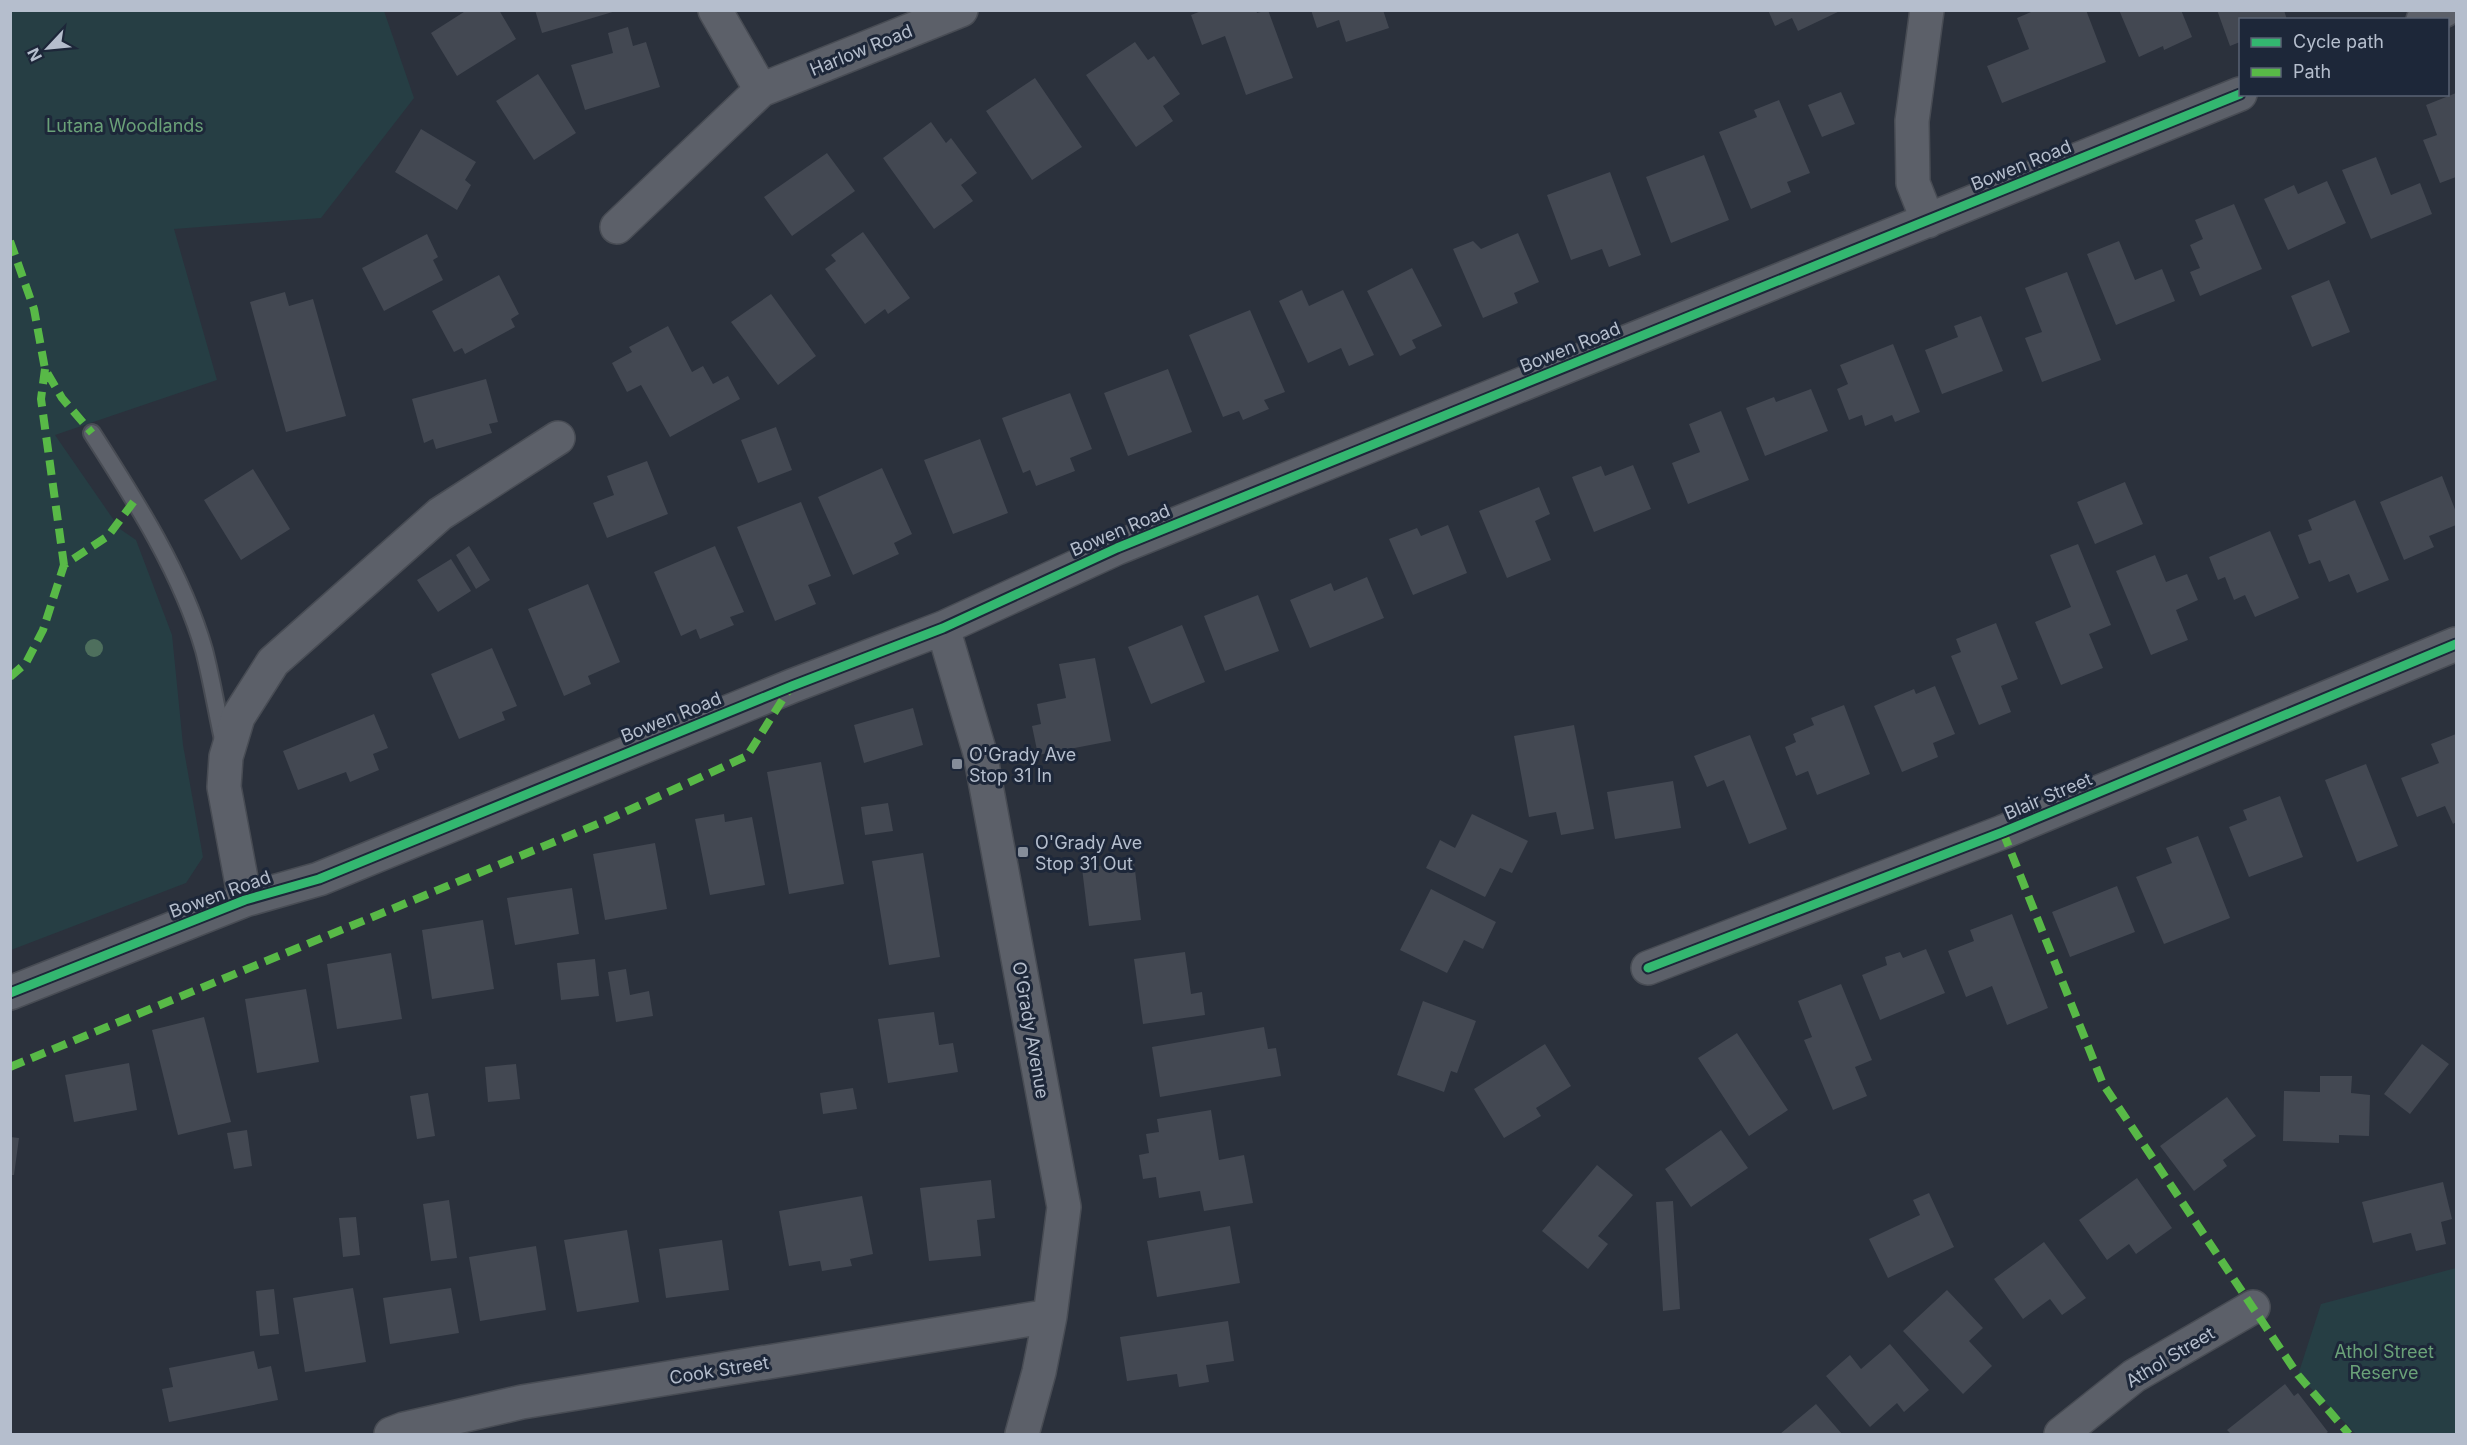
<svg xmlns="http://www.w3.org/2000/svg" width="2467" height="1445" font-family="Inter,sans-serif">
<rect width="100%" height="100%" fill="#2b313c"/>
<path fill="#263e44" d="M11,10L384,11L414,98L321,218L174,229L217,380L55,435L120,529L136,540L172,635L183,745L203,857L186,883L11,950Z
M2456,1268V1434H2356L2298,1375L2321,1304Z"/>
<path fill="#434852" d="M467,10H499L516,39L457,76L431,33Z
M535,10H616V11L542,33Z
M1204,10H1256L1257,13L1268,10L1293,78L1246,95L1225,36L1202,45L1191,15Z
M1311,10H1383L1389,28L1346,42L1339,20L1317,28Z
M1768,10H1842L1798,31L1792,18L1775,26Z
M2036,10H2086L2106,62L2002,103L1987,66L2029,49L2017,18Z
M2119,10H2181L2192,37L2164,50L2163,46L2139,57Z
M2217,10H2284L2287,20H2240V42L2230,46Z
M628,27L633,46L646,42L660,87L585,110L571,65L613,53L608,33Z
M1135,42L1148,60L1154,56L1180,94L1163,106L1173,121L1136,147L1086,75Z
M538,74L576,133L534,160L496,101Z
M1035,78L1082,147L1032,180L986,111Z
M1841,92L1855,124L1822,137L1808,105Z
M2456,93V177L2440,183L2423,140L2437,135L2426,105Z
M1779,100L1810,173L1787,182L1791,192L1751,209L1719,132L1757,117L1754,110Z
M931,122L946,143L951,138L977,173L961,185L973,201L934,229L883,158Z
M421,129L476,162L465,180L471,185L457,210L395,172Z
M827,153L855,191L792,236L764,197Z
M1704,155L1729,220L1671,243L1646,177Z
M2376,157L2391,195L2420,183L2432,214L2371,239L2342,170Z
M1610,172L1641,255L1609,267L1602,249L1571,260L1547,195Z
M2327,181L2346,223L2288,250L2264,199L2294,185L2298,194Z
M2234,204L2262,269L2200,296L2190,272L2200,268L2190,245L2203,239L2195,220Z
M863,232L910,298L888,314L885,309L865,324L825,269L836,261L831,255Z
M1518,233L1539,282L1514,293L1518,303L1483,318L1453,249L1473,241L1481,249Z
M427,234L438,257L433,260L443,280L384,311L362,268Z
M2119,241L2135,280L2162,269L2175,301L2116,325L2087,254Z
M1412,268L1442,326L1412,340L1416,348L1400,356L1367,291Z
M2067,272L2101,360L2042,382L2025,338L2042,332L2025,288Z
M499,275L519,314L511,319L515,327L465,354L462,348L454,352L432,311Z
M2329,280L2350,332L2312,347L2291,296Z
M1302,290L1309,306L1343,290L1374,355L1349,366L1341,348L1308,363L1279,301Z
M285,292L289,306L313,299L346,416L286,432L250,302Z
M771,294L816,356L778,385L731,322Z
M1250,310L1285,392L1264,400L1269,409L1243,420L1239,411L1223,417L1189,335Z
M1981,316L2003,371L1942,394L1925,350L1958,337L1954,326Z
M668,326L692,372L703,366L713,384L728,376L740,399L670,437L641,385L627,392L612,363L632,352L629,347Z
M1893,344L1920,412L1895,422L1892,415L1865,426L1862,415L1849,420L1837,389L1848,384L1840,365Z
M1168,369L1192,432L1128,456L1104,393Z
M486,379L498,422L489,424L492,433L436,449L433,439L424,443L412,399Z
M1811,389L1828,431L1765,456L1746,408L1774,397L1776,402Z
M1070,393L1092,449L1070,458L1075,471L1036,486L1030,470L1023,473L1002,418Z
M1721,411L1749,480L1688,504L1672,463L1700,452L1689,424Z
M776,427L792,470L758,483L741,440Z
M980,439L1008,513L953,534L924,460Z
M647,461L668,514L607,538L593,503L614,495L607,476Z
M1633,465L1651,509L1594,532L1572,477L1601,466L1605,476Z
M882,468L912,534L894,543L899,554L853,575L818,497Z
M253,469L290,529L241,560L204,500Z
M2442,476L2456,512V525L2429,536L2434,547L2404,560L2380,502Z
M2125,482L2143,524L2095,544L2077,502Z
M1539,487L1550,514L1535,521L1551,560L1507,578L1479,511Z
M2355,500L2389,580L2357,593L2349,574L2329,582L2320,560L2309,564L2298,535L2312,530L2308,520Z
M801,502L831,576L808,585L816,604L775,621L737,527Z
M1448,525L1467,573L1413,595L1389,539L1417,528L1421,536Z
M2270,531L2299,598L2255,617L2245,595L2234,600L2225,577L2218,580L2209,557Z
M2078,544L2111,625L2089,634L2103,668L2061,685L2035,622L2071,607L2050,555Z
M469,546L490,580L476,589L456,555Z
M715,546L744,612L730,617L734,625L700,639L696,629L681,636L654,572Z
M2155,555L2166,582L2187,574L2198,600L2176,610L2188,640L2151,655L2116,571Z
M451,559L471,591L438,612L417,580Z
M1367,577L1384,618L1310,648L1290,600L1331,583L1334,591Z
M588,584L620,662L588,676L591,684L564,696L528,609Z
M1258,595L1279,651L1225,671L1204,616Z
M1996,623L2018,679L2001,686L2011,712L1979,725L1951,656L1961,652L1956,639Z
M1182,625L1205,682L1151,704L1128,647Z
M492,648L517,706L502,712L505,720L459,739L431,674Z
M1095,658L1111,741L1038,755L1032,726L1041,724L1037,704L1066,698L1059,664Z
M1935,686L1955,734L1933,743L1938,757L1902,772L1874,706L1914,689L1916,694Z
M1844,705L1870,774L1817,795L1808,771L1796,776L1785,747L1796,742L1793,734L1814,725L1811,718Z
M913,708L923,745L864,763L854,725Z
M374,714L388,748L373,754L379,770L350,782L346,772L298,790L283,751Z
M1574,725L1594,829L1561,835L1556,812L1529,817L1514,736Z
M2456,734V822L2453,824L2445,806L2417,817L2401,778L2439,763L2431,744Z
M1750,735L1787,829L1749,844L1724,780L1707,787L1694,756Z
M821,762L844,884L789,894L767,772Z
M2366,764L2398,846L2357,862L2325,780Z
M1673,781L1681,828L1615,839L1607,792Z
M2280,796L2303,857L2249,877L2229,827L2247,820L2243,810Z
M888,803L893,831L865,835L861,807Z
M724,814L725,822L752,817L765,885L710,895L695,819Z
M1472,814L1528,841L1512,873L1500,868L1485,897L1426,868L1440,840L1455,848Z
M2198,836L2230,918L2164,944L2136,877L2172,863L2166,848Z
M655,843L667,909L605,920L593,854Z
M923,853L940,957L889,965L872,861Z
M1134,862L1141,920L1089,926L1082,868Z
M2117,886L2135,932L2070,957L2052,912Z
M572,888L579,934L515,945L507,898Z
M1431,889L1496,922L1483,949L1464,940L1447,973L1400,950Z
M2012,914L2048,1008L2007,1025L1992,986L1966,997L1948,951L1974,941L1970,930Z
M483,920L494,989L432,999L422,930Z
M1926,949L1945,993L1880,1020L1862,975L1887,965L1885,957L1900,952L1903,958Z
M1185,952L1191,994L1202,992L1205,1015L1143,1024L1134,959Z
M391,953L402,1019L337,1029L327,964Z
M595,959L599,996L561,1000L557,963Z
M626,969L630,995L649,991L653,1016L616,1022L608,972Z
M1841,984L1872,1060L1855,1067L1867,1096L1833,1110L1804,1040L1812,1037L1798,1001Z
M306,989L319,1062L257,1073L245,999Z
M1423,1001L1476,1021L1457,1073L1451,1071L1444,1092L1397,1075Z
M934,1012L939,1045L953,1043L958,1072L888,1083L878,1019Z
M204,1017L231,1122L178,1135L152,1030Z
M1264,1027L1268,1049L1276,1048L1281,1076L1160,1097L1152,1047Z
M1737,1033L1788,1110L1749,1136L1698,1058Z
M1545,1044L1571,1086L1536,1108L1541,1116L1504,1138L1474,1089Z
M2422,1044L2449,1064L2410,1114L2384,1094Z
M129,1063L137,1110L74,1122L65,1075Z
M516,1064L520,1099L488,1102L485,1067Z
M2320,1076H2352L2351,1093L2370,1095L2369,1136L2339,1135V1143L2283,1141L2284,1091L2320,1092Z
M853,1088L857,1109L823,1114L820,1093Z
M428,1093L435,1136L417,1139L410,1096Z
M2227,1097L2256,1136L2223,1160L2227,1166L2194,1191L2160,1146Z
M1211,1110L1219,1160L1244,1155L1253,1203L1204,1211L1200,1191L1159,1198L1156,1177L1143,1179L1139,1155L1149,1153L1146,1134L1159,1132L1157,1119Z
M247,1130L252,1166L234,1169L227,1133Z
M1721,1130L1748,1168L1691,1207L1665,1169Z
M10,1137L19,1138L14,1175H10Z
M1597,1165L1633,1195L1598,1236L1608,1244L1588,1269L1542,1231Z
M2137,1178L2172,1228L2136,1254L2129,1244L2107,1260L2079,1220Z
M991,1180L995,1218L977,1220L981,1256L929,1261L920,1188Z
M2443,1182L2452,1219L2441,1222L2446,1244L2416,1251L2411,1233L2373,1243L2362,1202Z
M1929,1193L1954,1247L1888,1278L1869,1239L1920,1215L1913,1200Z
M862,1196L873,1254L850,1259L852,1266L822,1271L820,1261L789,1266L779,1211Z
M449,1200L457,1258L431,1261L423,1204Z
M1673,1201L1680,1309L1663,1311L1656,1202Z
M356,1217L360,1255L343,1257L339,1218Z
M1230,1226L1240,1283L1157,1297L1147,1241Z
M627,1230L639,1302L577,1312L564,1240Z
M722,1240L729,1290L666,1298L659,1249Z
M2044,1242L2086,1298L2062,1315L2050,1299L2023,1319L1994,1279Z
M536,1246L546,1310L480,1321L469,1257Z
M353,1288L366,1362L305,1372L293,1298Z
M451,1288L459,1333L390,1344L383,1298Z
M274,1289L279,1334L260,1336L256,1291Z
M1947,1290L1983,1328L1969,1341L1992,1366L1963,1394L1903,1331Z
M1228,1321L1234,1361L1206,1365L1209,1382L1179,1387L1177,1374L1127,1381L1120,1337Z
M1890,1344L1929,1390L1904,1412L1897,1403L1870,1427L1826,1376L1850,1355L1861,1369Z
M254,1351L258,1369L271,1366L278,1400L169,1422L162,1389L173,1387L169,1368Z
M2285,1384L2294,1396L2298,1393L2328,1432L2325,1434H2231L2227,1430Z
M1816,1404L1842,1434H1780Z"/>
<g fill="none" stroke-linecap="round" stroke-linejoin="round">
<g stroke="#484c54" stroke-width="20">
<path id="lane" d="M92,433C135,500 182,573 204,650C212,681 217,713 224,744"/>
</g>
<g stroke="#484c54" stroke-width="36">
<path id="street" d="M715,10L761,90
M1927,10L1912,121L1913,183L1928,221
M2423,20L2445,10
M617,227L761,90L961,10
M943,628L980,753L985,780L1064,1207L1050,1316L1039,1372L1022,1434
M245,900L224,787L226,757L238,717L273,662L440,514L558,438
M1648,968L2003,832L2456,644
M10,993L245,900L319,879L792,686L943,628L1117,548L2240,94
M391,1434L404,1429L522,1402L1050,1316
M2061,1434L2134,1376L2253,1307"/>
</g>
<use href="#lane" stroke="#5c6069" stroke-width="16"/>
<use href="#street" stroke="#5c6069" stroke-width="33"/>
<path stroke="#58b947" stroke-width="8" stroke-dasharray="15 8" stroke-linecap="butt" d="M10,241L34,309L45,369L62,398L92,433
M45,369L41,399L64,565
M10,677L26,663L43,630L64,565L108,536L135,500
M2003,832L2103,1084L2298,1375L2349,1434
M10,1067L607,820L747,756L790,688"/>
<g stroke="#1d2739" stroke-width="13">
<path id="cycleway" d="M1648,968L2003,832L2456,644
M10,993L245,900L319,879L792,686L943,628L1117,548L2240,94"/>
</g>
<use href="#cycleway" stroke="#33b770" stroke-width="9"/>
</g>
<circle fill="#4e6f5d" cx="94" cy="648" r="9"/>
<g fill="#858d9a" stroke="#1d2739" stroke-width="2">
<rect x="951" y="758" width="12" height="12" rx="3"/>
<rect x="1017" y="846" width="12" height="12" rx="3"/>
</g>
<g text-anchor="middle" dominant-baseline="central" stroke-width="6" stroke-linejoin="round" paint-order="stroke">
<g font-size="18" fill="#b5becd" stroke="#1d2739">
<text transform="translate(861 50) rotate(-22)">Harlow Road</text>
<text transform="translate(2021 165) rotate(-22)">Bowen Road</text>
<text transform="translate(1570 347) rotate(-22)">Bowen Road</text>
<text transform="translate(1120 530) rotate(-23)">Bowen Road</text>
<text transform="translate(671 717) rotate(-22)">Bowen Road</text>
<text transform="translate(2048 796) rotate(-23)">Blair Street</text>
<text transform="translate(220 894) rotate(-20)">Bowen Road</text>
<text transform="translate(1031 1030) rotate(80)">O'Grady Avenue</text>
<text transform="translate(2170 1357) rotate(-31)">Athol Street</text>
<text transform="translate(719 1370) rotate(-9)">Cook Street</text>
</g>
<g font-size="18" fill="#6aa178" stroke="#1d2739">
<text x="125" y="125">Lutana Woodlands</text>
<text x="2384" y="1351">Athol Street<tspan x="2384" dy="21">Reserve</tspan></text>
</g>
<g font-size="18" fill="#b5becd" stroke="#1d2739" text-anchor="start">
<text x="969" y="754">O'Grady Ave<tspan x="969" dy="21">Stop 31 In</tspan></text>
<text x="1035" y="842">O'Grady Ave<tspan x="1035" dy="21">Stop 31 Out</tspan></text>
</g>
</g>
<rect width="2467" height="1445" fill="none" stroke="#b5becd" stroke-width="24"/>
<rect x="2239" y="18" width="210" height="78" fill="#1d2739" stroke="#5a6374" stroke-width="1.5"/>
<rect x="2251" y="38" width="30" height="9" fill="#33b770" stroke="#5a6374" stroke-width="1.5"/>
<text x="2293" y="48" font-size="18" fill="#b5becd">Cycle path</text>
<rect x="2251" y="68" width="30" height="9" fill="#58b947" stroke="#5a6374" stroke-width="1.5"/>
<text x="2293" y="78" font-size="18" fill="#b5becd">Path</text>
<g transform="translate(48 48) rotate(244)" stroke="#1d2739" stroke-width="4.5" paint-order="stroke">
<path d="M0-4.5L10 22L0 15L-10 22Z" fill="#b5becd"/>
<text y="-9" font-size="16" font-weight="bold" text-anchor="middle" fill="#b5becd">N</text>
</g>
</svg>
